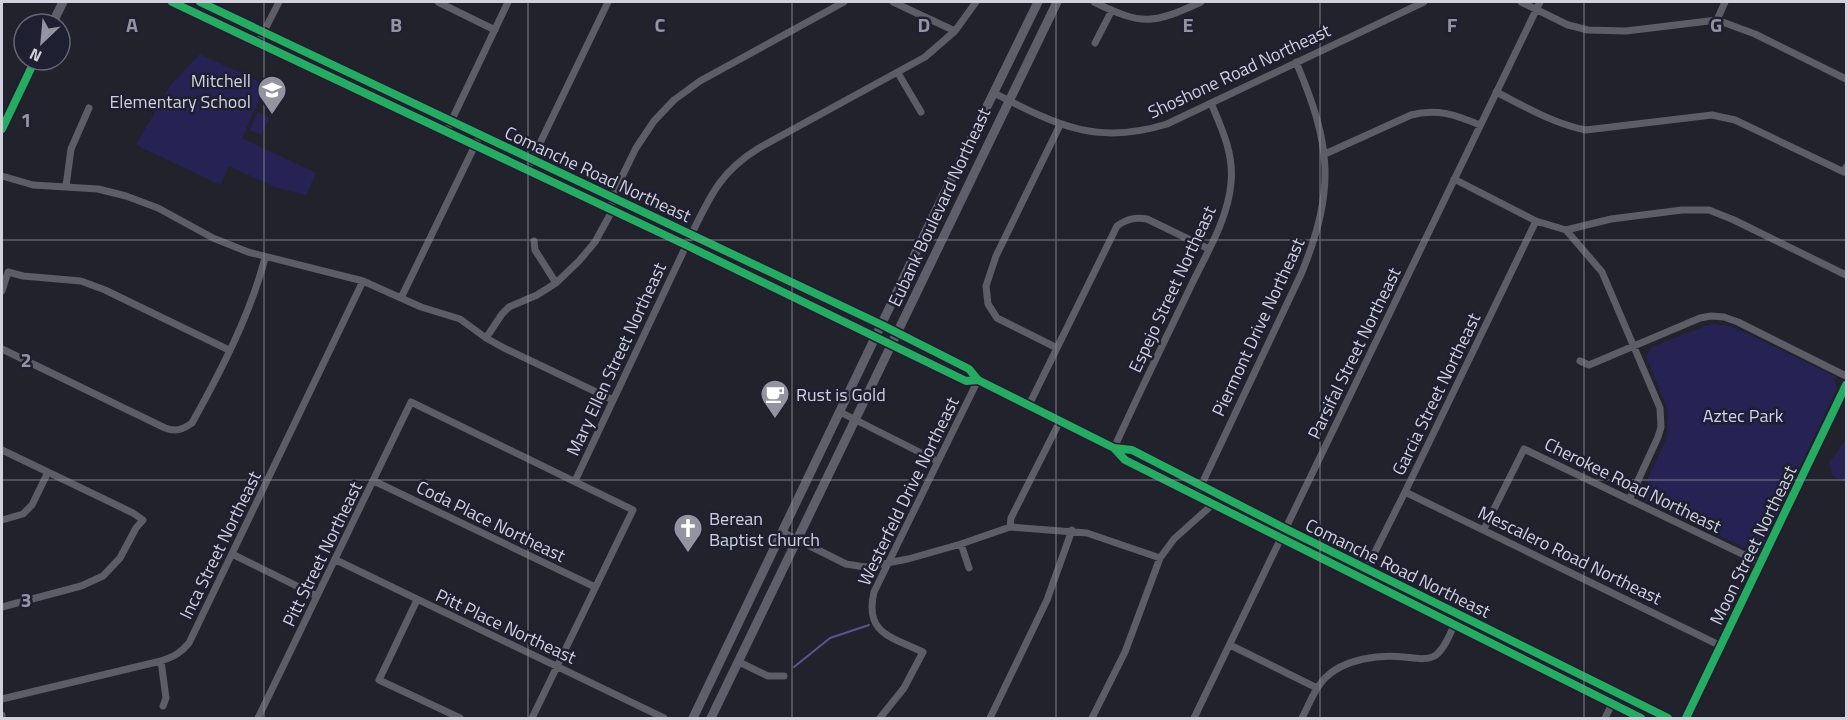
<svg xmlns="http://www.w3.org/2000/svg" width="1848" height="720" font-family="'Titillium Web',sans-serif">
<rect width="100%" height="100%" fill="#22222c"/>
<path fill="#262254" d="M200,54L266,85L242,138L316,173L306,195L277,188L229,166L221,185L136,145L170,86Z
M258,112L270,118L261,135L249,130Z
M1711,324L1731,326L1834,376L1837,388L1759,554L1639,498L1667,437L1668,411L1646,356L1652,347Z
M1846,439V483L1832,475L1829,463Z"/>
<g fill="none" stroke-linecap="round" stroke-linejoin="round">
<path stroke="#575790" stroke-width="2" d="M794,667L830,638L869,625"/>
<path stroke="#5d5d67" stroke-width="7" d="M438,2L495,30
M893,2L955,31
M1094,2C1143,26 1153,24 1201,2
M1521,2L1568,25L1588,30L1626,31L1717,20L1755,34L1846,79
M1717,20L1725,2
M258,43L279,2
M1095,43L1112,10
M898,73L921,112
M1496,92C1526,107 1554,124 1586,130L1712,115L1735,120L1844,172L1846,167
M994,93C1057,125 1096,146 1167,124L1424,2
M446,132L508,2
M1325,154L1411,115C1437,108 1456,115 1480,125
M527,170L608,2
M2,176L33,185L98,189L126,196L158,208L213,238L248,252L363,281L421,307L460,319L486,338L504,348L613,400
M1454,179L1536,221L1566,230L1611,219L1682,210H1709L1734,220L1846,275
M66,186L71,149L89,108
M1566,230L1602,272L1660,408L1661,427L1658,437L1629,500
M534,241L535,250L556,283
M2,291L8,272L23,276L81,281L105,290L229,350
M401,298L480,135
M486,338L502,314L509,307L537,295L556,283L579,261L595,242L612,211V197L636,148L654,121L674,100L700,81L844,2
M1057,348L997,318L988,304L986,286L996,256L1060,125
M2,349L165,428C176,432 182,430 192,423C221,371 250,315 265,258
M1580,361L1589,365L1700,318L1711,316L1724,317L1738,322L1846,376
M1029,405L1117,226C1127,219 1135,217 1147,219L1209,249
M840,412L937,461
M1114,448C1138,395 1164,342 1189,290C1205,256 1228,220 1231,183C1234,154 1222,129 1211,103
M2,450L133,513L143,520L136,528L120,558L103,576L81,586L2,607
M374,481L595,587
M575,481L694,229C712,192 723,170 759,148L925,57L955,31L976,2
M1199,490L1302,272C1336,188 1331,144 1296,62
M1405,492L1721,646
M2,520L23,514L32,505L48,472
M1010,527L1011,518L1060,421
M1484,529L1524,449L1761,563
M782,532L846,564L865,567L908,559L961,544L1010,527L1087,533L1160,558
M961,544L969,568
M232,554L317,596
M336,560L664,718
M1365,572L1405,492L1536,221
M417,600L379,680L460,718
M1230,645L1317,688
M161,661L166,698L163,706
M739,662L768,676H784
M2,699L161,661C173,657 181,653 189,643L363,281
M2,715V718
M258,718L411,402L633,510L532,718
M880,718L904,688L923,652C892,637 864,634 874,592L978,380
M990,718L1047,600L1072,530
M1092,718L1125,652L1160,558L1174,539L1213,504L1219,494
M1194,718L1540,2
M1302,718C1309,705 1314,689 1325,678C1344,659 1379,654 1404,657C1414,658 1428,661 1436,655C1447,646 1453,626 1459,614
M1605,718L1612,704"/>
<path stroke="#5f5f6c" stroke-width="9" d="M172,2L686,245L966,381L978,380
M200,2L882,325L969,369L978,380L1114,448L1132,450L1286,529L1668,718
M52,24L63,2
M2,129L35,60
M1114,448L1125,460L1641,718
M693,718L928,227L1038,2
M711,718L1057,2
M1686,718L1846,385"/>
<g stroke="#1e1f30" stroke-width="11">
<path id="cycleway" d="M172,2L686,245L966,381L978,380
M200,2L882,325L969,369L978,380L1114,448L1132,450L1286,529L1668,718
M2,129L35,60
M1114,448L1125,460L1641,718
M1686,718L1846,385"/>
</g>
<use href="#cycleway" stroke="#26ab63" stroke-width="8"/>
</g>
<path fill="none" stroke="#93949f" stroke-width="1.5" stroke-opacity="0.55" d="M264,2V718M528,2V718M792,2V718M1056,2V718M1320,2V718M1584,2V718M2,240H1846M2,480H1846"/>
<defs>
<g id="school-pin" transform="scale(1.5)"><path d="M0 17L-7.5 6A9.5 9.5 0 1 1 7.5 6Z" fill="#93949f" stroke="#1e1f30"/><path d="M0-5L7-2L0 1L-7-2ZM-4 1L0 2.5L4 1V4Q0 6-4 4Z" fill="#fff"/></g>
<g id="cafe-pin" transform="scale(1.5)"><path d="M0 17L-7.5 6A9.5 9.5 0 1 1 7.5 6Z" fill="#93949f" stroke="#1e1f30"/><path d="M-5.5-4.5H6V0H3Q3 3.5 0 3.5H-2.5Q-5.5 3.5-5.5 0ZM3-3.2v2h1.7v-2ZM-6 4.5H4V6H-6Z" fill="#fff"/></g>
<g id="church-pin" transform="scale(1.5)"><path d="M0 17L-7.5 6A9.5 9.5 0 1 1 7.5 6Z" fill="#93949f" stroke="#1e1f30"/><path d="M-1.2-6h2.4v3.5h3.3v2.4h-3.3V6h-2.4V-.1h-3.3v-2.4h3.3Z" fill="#fff"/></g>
</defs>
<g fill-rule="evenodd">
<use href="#school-pin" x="272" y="90"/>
<use href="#cafe-pin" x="775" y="394"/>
<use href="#church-pin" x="688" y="528"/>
</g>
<g text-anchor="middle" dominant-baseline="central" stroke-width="5" stroke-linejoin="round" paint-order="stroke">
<g font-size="18" fill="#d0d1dd" stroke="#1e1f30">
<text transform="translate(1239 71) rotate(-25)">Shoshone Road Northeast</text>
<text transform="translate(598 174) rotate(25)">Comanche Road Northeast</text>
<text transform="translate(939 207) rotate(-65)">Eubank Boulevard Northeast</text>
<text transform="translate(1172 289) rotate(-65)">Espejo Street Northeast</text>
<text transform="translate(1258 327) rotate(-65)">Piermont Drive Northeast</text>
<text transform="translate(1354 353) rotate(-64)">Parsifal Street Northeast</text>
<text transform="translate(616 359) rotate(-65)">Mary Ellen Street Northeast</text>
<text transform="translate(1436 394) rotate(-64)">Garcia Street Northeast</text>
<text transform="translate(1633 485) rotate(26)">Cherokee Road Northeast</text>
<text transform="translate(908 491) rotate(-64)">Westerfeld Drive Northeast</text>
<text transform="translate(491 521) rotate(26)">Coda Place Northeast</text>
<text transform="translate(220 545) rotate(-64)">Inca Street Northeast</text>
<text transform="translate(1753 545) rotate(-64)">Moon Street Northeast</text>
<text transform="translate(322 554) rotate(-64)">Pitt Street Northeast</text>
<text transform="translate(1570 555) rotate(26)">Mescalero Road Northeast</text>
<text transform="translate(1398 568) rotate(26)">Comanche Road Northeast</text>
<text transform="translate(506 626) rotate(25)">Pitt Place Northeast</text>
</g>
<g font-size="18" fill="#d0d1dd" stroke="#1e1f30" text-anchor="start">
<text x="251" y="80" text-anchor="end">Mitchell<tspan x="251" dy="21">Elementary School</tspan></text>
<text x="796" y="394">Rust is Gold</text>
<text x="709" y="518">Berean<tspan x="709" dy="21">Baptist Church</tspan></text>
</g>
<g font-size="18" fill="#cdcff4" stroke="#1e1f30">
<text x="1743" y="415">Aztec Park</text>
</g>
</g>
<g font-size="20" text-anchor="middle" font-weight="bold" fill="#93949f" stroke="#1e1f30" stroke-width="5" stroke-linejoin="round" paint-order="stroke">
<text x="132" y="32">A</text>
<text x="396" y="32">B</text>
<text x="660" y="32">C</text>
<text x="924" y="32">D</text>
<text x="1188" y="32">E</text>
<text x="1452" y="32">F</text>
<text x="1716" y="32">G</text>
<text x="26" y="127">1</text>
<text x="26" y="367">2</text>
<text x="26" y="607">3</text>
</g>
<rect width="1848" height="720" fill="none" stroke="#d0d1dd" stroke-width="6"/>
<g transform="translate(42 42) rotate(206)"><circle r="28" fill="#1e1f30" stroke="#656675" stroke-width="1.5"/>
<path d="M0-4.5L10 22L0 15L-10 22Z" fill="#93949f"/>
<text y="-9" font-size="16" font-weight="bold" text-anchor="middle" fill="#d0d1dd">N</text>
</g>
</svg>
